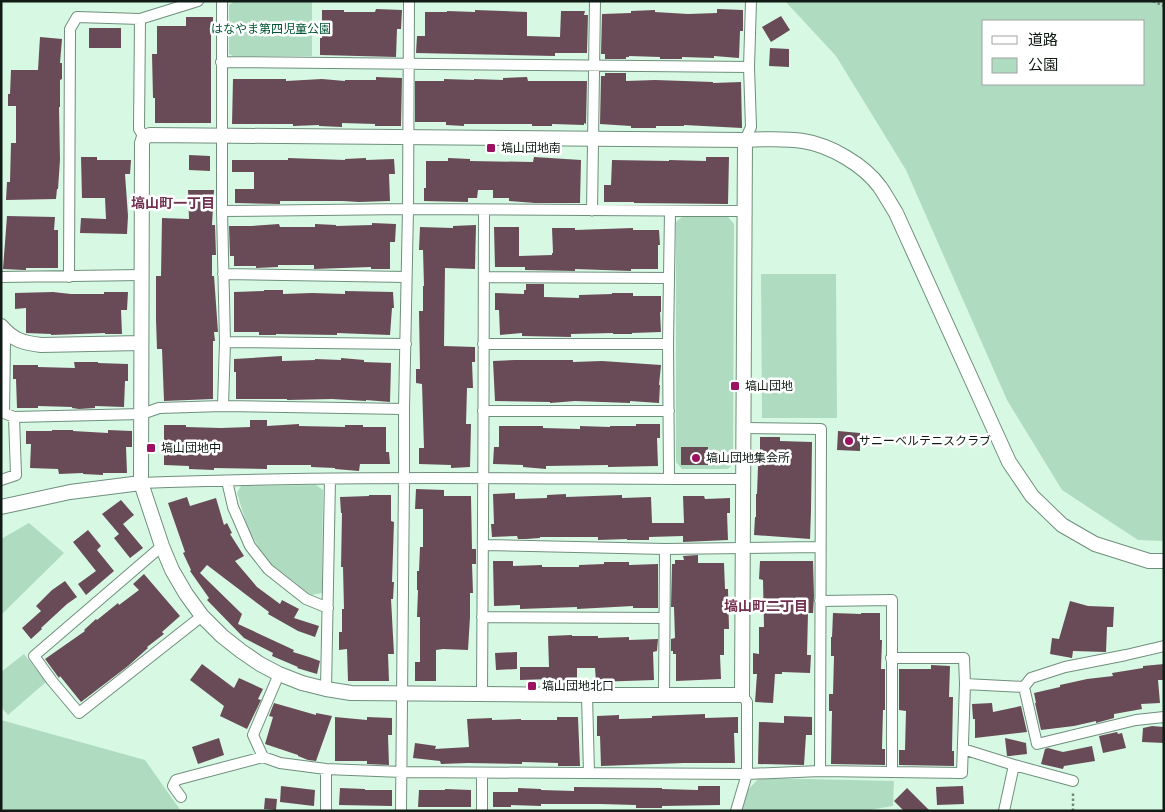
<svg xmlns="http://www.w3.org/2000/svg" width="1165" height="812" font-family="Rubik,'Noto Sans JP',sans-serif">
<rect width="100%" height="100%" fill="#d7f9e4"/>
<path fill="#afdcc1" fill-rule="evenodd" d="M235,1H312V56H233L229,54V5Z
M785,1H1164V541L1138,540L1062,490L1007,400L906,170L836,56ZM1144,21V84H984V21Z
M683,216L728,217L734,224L733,464L728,469H682L676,462V222Z
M761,274H836L837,418H762Z
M316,485L323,490L322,593L311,595L266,560L248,529L237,493L241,486Z
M29,523L64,553L1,615V539Z
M24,654L46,682L8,715L1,707V672Z
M1,720L145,760L181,811H1Z
M759,778L894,781L893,806L863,811H740L746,792Z"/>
<path fill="#694b57" d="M376,9L402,10L401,29H397L396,57L320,55V38H322V10H344V12H375Z
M717,9L743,10V31H740L739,58L714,56V58L682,57V59H660V57L629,56V57H626V59H605V54H601L602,14L631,13V11L655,10V12L688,14L717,13Z
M475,10L527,12V36L560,37L561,11H585L584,15H588L587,53H555V56L416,53L417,36H425V12H447V11L475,12Z
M781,16L790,30L771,42L762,27Z
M186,17H213V32H211V123H155V98H153L152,54H157V26H186Z
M89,28H121V48H89Z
M40,37L62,39L60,63H62V79L60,80V107H59L60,160L58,189H57L56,199L6,200L7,182H10L11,143H16V106H8V94H10L11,70H38Z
M770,48L789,49V67L769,66Z
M605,73H626V81L655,80L713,82V83L741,82L742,128L684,125V126H656V128H631V126L600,124L601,76H605Z
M376,77L402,78L401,126H375V124L342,123V127L319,126V125L293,126V124H232L233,79H286V81L322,79L345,81V80H376Z
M527,77L528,81H587L586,124L584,123V125L552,124V126H532V124H464V126L446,125V122H415V81H444V79L474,80V79L503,80V78Z
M189,155L210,156V171L189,170Z
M81,157H97V160H131L130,174H125L128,216L127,234L80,233L81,218L106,219L105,198H82Z
M534,157L581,160L580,203H535L509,201V198H493V190H478L477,198H468V202L424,201V188H426V161H448V158L470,159V161L533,162Z
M706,157H729L728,204L634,203V202H604V185H611L612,160L669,161V160L706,161Z
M288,158L345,160V159L366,158V160L394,159L395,174H389L390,201L359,202L343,201H280V204L235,203V189H254V172H232V160H288Z
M188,190H214L212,225H215L216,255H212V276H214L218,332H214L215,341H213V399L164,401L162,349H157L156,320V276H161L162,218L189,219Z
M7,216L55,217L54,230H58V268H26V270H24L3,269Z
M372,223L396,224L395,242H390V269H371V267L314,269V265H278V267L256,268V266H234V256H230L229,226H251L279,224L280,227H315V224L336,225V226L372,225Z
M476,225L475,269L445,268L444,346L475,347V362H472L473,388H467L466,424H471L470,467L451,468V465L419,464V448H424L422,384L416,383V369H420L419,311H423V286H424L423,250H419L420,227L453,228V226Z
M494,227H519V256L552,255V253H553L552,228H575V230L633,228V230H659L660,245H658V269H631V271L575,269V271L525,270V267H495Z
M526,284H544V297L579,298V295L612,294V293H633V296H661V312H660L661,332L632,333V334H613V333L571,334V337L522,336V333L500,335L499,310H495V293L524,294V290H526Z
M264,290H283V294L312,293L345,294V291L393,292L394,308H392L390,335L337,333V335L276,334V335H259V332H234V292L264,291Z
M53,292L71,294H104V292H128L127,310H121L122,334H105V333L51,335V334L26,333V308L15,309V293Z
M282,356V361L315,360V359L341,360V358L364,360V362L391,363L390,402L366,400V401L332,399L287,400V399H236V372H234V359Z
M515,360H573V362L602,361L661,365L659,385H660L659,403L630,401V403L575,401L550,403V402L495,401L493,361Z
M74,362H98V363L128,364V381H125L124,407L95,406V408L79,409L72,408V407L38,406V408H17L16,379H13V365H38V367L75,368Z
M250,420H267V426L299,424V426L345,427V425H363V427H386V452H389L390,464H360L359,471L335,469V468L311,467V465H267V469L214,468V470L189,469V466L164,465V425H186V427L221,428L250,427Z
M636,424H660V438H657L658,466L608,467V465L546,466V469L523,467V465L493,464L494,447H499V426H543V428L580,429V426L610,427V426H636Z
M52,430H73V431L108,433V430L132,431V447H126L127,473H103V475L83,474V473L59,474L58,469L30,468L31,444H26V431H52Z
M838,431L860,433V451L837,450Z
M760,437H780V441L812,442L811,511L810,539L754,535L755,517H756V494H757L758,466H760Z
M681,447H708V465H681Z
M416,489L444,490V496H471L472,549H476V564H472L473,593H470V617L468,650L443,649L436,650V681H415V662H420V617H417L418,590H417V571H419L420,547H423V509H415Z
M515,493V499L547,498V495L566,494V497L622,495V498L651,497L652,523H684L683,496H704L705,499L730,498V513H727L728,540L683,542V536L649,537V540H627V539L598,540V537H540V538L526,539H518L517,536L492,537L491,524H494L493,494Z
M369,495H391V521L394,522L392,582H394L393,599H391L394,654H388L389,681H348L347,649L339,650V632H342V609H344L343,567H341L342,513H341L340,497L369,496Z
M187,497L190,506L216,498L224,525L227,523L232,533L230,534L244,556L235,561L257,587L280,604L282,600L299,609L294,618L319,626L315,637L298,631L268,614L269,612L207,565L200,573L242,614L238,624L294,650L293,652L309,657L320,661L317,674L297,668L298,667L272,656L273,653L244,638L207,600L209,598L190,571L191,570L183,553L185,552L168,503Z
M121,500L134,515L123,524L143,548L130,558L114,538L119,534L102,514Z
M88,530L101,546L97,550L114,571L86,595L78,584L96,571L73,542Z
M698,555V563H724L725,589H728L729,629H724V655H720L721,679L676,681V654H673V651H671V639L675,638L674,607H671L672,564H675V560H684L683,556Z
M493,561H513V566L542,565V567H579V565L604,564V562H629V565L658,564V608H633V606L577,609V607L520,609V605L494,606Z
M760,561H813L814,596L813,613H808L807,655H811L810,673L782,672V674H775L773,703L755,702L757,674H753V653L759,654V627H764L763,580L759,579Z
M144,574L180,616L162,632L164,634L147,647L148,648L128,666L81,702L60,676L59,678L45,659L85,631L84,630L96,619L97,620L118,603L119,605L139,590L133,584Z
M65,581L77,597L67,604L41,628L42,629L31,639L22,628L41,611L36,606L52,590Z
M1070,601L1088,606L1114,607L1113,627H1107L1106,652L1073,651L1072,658L1050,654L1052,638L1059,639Z
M833,613L861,614V613H880V640H882L881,669H885V710H883L882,749H885V765L831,764L832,711H829V694H833L834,656H831V637H832Z
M572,635V636H598V638L629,637V640L658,639L657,651L653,652L654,680L596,682L595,668H577V682H551V679L520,680V667H549L548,636Z
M517,652V669L496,670L495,653Z
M202,664L234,688L239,678L263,689L258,699L261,700L247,729L220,716L224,706L190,680Z
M1164,664V680H1158L1160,703L1141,704L1142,709L1114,714V718L1096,723V721L1074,726L1041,730L1035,703H1036L1034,693L1060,687V685L1087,679L1113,676L1112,673L1143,668V666Z
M931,665L950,666L949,697H953L952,751H954V766L899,765V750H905L906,711L899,710V669H931Z
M274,703L316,715V713L332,716L316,761L308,760L298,756V755L265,744L273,717L269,716Z
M992,703L993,712L1021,706L1027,732L975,738V719H973L972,704Z
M705,714V718L738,717V733H734L735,763H684L601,766L600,736H597V716L619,715V719L652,718V716Z
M784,716L812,717V735H806L804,765L758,764L759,722L784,723Z
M335,717L367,720V717L392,718V735H388L389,765L367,764V761H335Z
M557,717H578L580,766H558V763L522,762V764L468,763L441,764L440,761L413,758L415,743L436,746L435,749L469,747L467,719L492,718V720L521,719V720H557Z
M1152,726L1164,727V743L1142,742L1143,728Z
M1117,732L1118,734L1122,733L1126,748L1103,753L1099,736Z
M219,738L224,755L198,764L192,747Z
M1005,738L1026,743L1027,754L1010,756H1007Z
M1092,746L1095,761L1064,766L1063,769L1041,764L1045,749L1048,748L1063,752Z
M281,786L315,790L314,806L280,802Z
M698,786H720V805L662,806V808H636V805L600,804H541V806L511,805V807H493V792H518V788L541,789V790L574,791V787L662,788V789L698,790Z
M963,786L964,804L937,805L936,787Z
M340,788L365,789V790H392V806L339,805Z
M907,788L930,811H904L894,801Z
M445,789L471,790V807H418L419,790H445Z
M265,798L277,799L276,810L264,809Z"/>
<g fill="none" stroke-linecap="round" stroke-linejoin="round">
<g stroke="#6f8f7c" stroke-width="12">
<path id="minor" d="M222,1V211L225,342L223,406
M140,19L139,129L144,137
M221,62L749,67
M745,140L751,127L749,67L751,1
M222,211L408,209L745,211
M592,211L595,1
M223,274L406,277
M1,277L142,275
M69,277L70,29L77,17L140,19L198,1
M484,277L669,278
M6,332L5,341L4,413L14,417L142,414L159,408L223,406L404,409
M225,342L406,344
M483,344H668
M483,411H669
M744,428L821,429L820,771
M669,479L668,344L670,211
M1,480L16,475L14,417
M227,481L233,507L250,546L268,569L306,599L328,608
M141,483C342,475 542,479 743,479
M484,545L665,549L820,547
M162,546L34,656L52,681L79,713L202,616
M482,617L664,618
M891,658H964L965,684L962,773L892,772
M279,674L253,735L263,757L280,763L326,769L402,772L747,774L820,771L892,772V600L820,601
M965,684L1024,687
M1024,687L1037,744L1136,720L1164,717
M1024,687L1031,678L1065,667L1126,655L1164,646
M326,689L330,479
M482,694C483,533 484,371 484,210
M587,695L589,773
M664,695L665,549
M963,749L1014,765L1004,811
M1014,765L1073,781
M181,797L173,786L176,780L263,757
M326,811V769
M401,811L404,478V409L408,209L409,1
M482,811V773
M736,811L747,774V702L742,695"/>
</g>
<g stroke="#6f8f7c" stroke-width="16">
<path id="tertiary" d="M150,135L745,140L742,695H587L351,693L326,689L302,683L279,674L260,664L241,651L222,636L202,616L186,594L172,570L162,546L141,483L142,143L144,137Z
M745,140C764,139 784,138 803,141C830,145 864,165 880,187C886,196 891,205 896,213L1009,462L1032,496L1062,525L1095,544L1149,561H1164
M1,326C13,340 23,343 41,345L141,343
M1,507L70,492L141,483"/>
</g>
<path stroke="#71887a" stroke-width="2.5" stroke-dasharray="2.5 2.5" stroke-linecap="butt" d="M1153,1L1164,6
M1073,811V792"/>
<use href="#minor" stroke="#fff" stroke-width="10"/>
<use href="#tertiary" stroke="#fff" stroke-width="14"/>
</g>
<g fill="#9c1261" stroke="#fff" stroke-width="2">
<rect x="486" y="143" width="10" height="10" rx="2.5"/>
<rect x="730" y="381" width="10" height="10" rx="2.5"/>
<circle cx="849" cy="441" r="5"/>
<rect x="146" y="443" width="10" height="10" rx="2.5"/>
<circle cx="696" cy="458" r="5"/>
<rect x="527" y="681" width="10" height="10" rx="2.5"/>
</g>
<g text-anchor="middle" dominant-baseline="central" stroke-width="5" stroke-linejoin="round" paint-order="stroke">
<g font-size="12" fill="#015534" stroke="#fff">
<text x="271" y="29">はなやま第四児童公園</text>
</g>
<g font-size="12" fill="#0f1b14" stroke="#fff" text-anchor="start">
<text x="501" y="148">塙山団地南</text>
<text x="745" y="386">塙山団地</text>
<text x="859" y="441">サニーベルテニスクラブ</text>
<text x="161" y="448">塙山団地中</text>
<text x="706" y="458">塙山団地集会所</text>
<text x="542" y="686">塙山団地北口</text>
</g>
<g font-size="14" font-weight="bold" fill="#733150" stroke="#fff">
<text x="173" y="203">塙山町一丁目</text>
<text x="766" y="606">塙山町二丁目</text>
</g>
</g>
<rect width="1165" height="812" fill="none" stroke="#0f1b14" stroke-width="5"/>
<rect x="982" y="20" width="162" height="65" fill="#ffffff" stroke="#9fa4a1"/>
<rect x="992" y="36" width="25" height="8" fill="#ffffff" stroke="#9fa4a1"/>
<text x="1028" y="45" font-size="15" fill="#0f1b14">道路</text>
<rect x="992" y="58" width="25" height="15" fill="#afdcc1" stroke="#9fa4a1"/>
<text x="1028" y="70" font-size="15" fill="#0f1b14">公園</text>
</svg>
